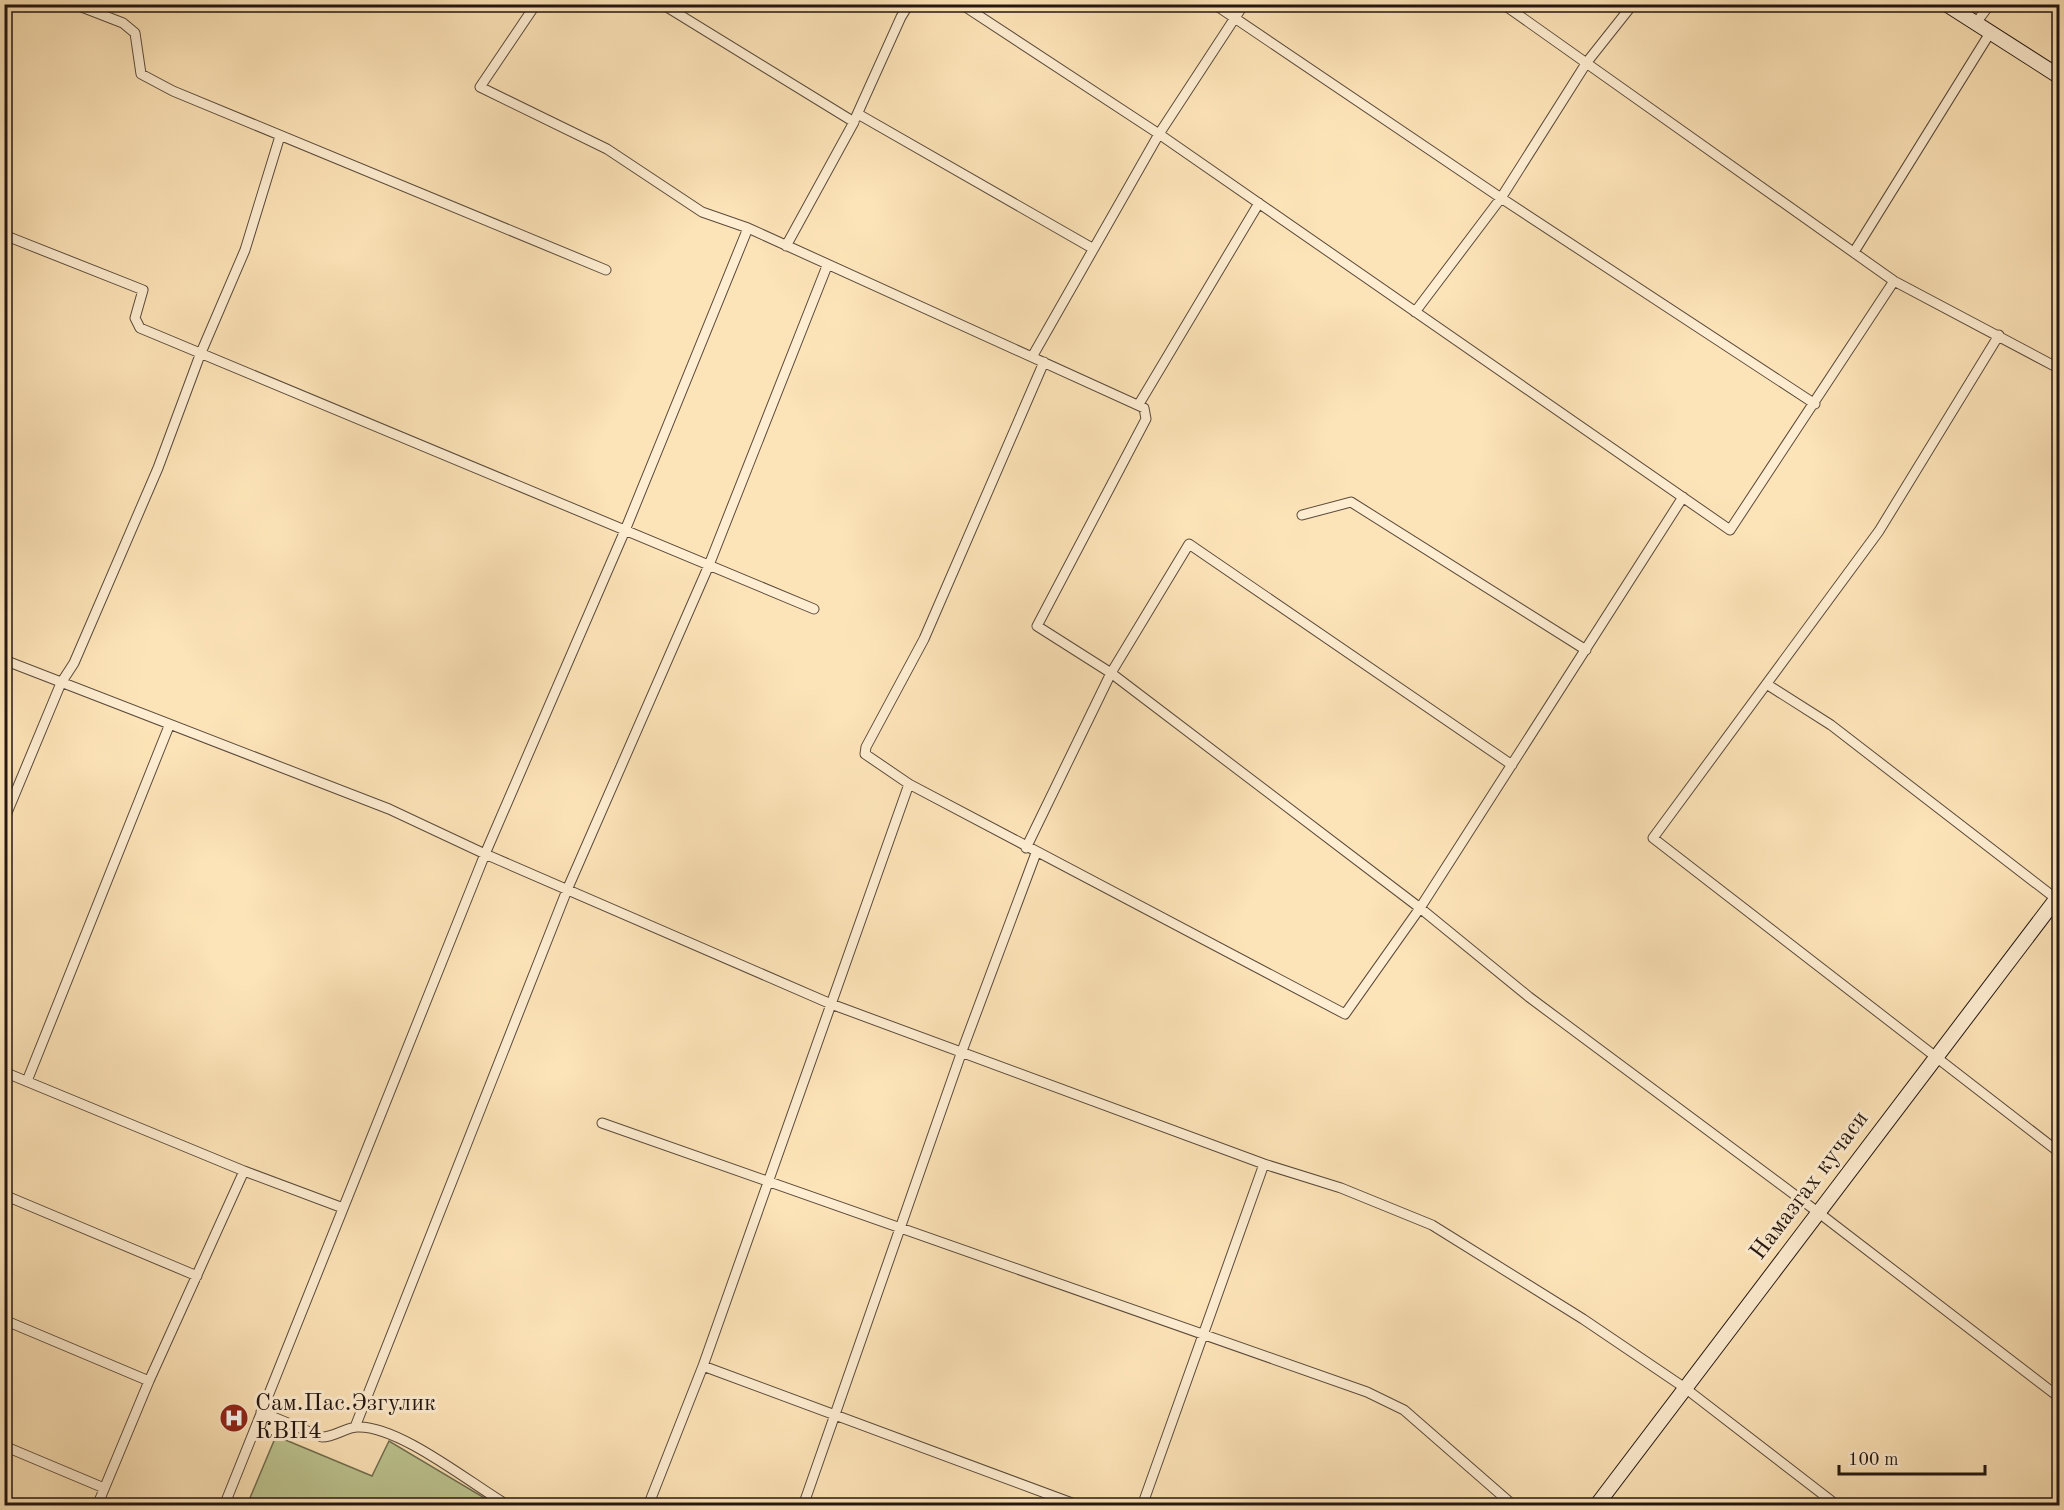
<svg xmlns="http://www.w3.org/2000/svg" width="2064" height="1510" font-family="'Old Standard TT',serif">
<rect width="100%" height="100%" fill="#fde4b8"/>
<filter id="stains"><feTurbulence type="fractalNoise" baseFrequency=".00333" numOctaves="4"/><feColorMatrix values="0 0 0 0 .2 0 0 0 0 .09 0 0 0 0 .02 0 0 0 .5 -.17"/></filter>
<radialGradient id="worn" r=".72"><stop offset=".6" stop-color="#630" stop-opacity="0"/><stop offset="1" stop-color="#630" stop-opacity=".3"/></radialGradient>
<path fill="#bdc591" stroke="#706e51" stroke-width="1.5" d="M276,1436L372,1476L389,1441L493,1503L492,1505H247Z"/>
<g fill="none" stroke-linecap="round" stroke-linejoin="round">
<g stroke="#5a4a3b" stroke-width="11">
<path id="street" d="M74,4L123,23L135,33L141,74L173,91L606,270
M536,4L480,87L607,149L702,212L748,228L1144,408L1146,419L1037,626L1111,673L1420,908L1529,997L1819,1213L2060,1398
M662,4L854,122L786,246
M961,4L1159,134L1730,530L1894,281
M1214,4L1501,198L1815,404
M1503,4L1894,281L2060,369
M1976,23L1990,4
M858,114L1092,248
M855,119L901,17L909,4
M4,235L143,290L135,318L140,328L814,609
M1854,252L1990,33
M1415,312L1501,198L1587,62L1633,4
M1999,335L1879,531L1653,838L2060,1153
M1032,357L1159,134L1244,4
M1044,362L924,639L866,747L865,754L909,784L1345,1014L1420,908L1683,497
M1139,404L1259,203
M1302,515L1351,502L1586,650
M4,660L389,809L485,854L831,1004L1264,1164L1341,1188L1432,1225L1583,1319L1685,1388L1838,1506
M1768,685L1831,725L2059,901
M4,820L61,683L74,663L158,468L200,355L245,250L280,136
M1026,848L1111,673L1189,544L1512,765
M4,1072L244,1171L343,1208
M27,1081L169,726
M602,1123L1367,1392L1404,1410L1514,1506
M4,1195L197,1276
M4,1320L149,1381
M703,1366L1080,1506
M261,1412L322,1437C335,1437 346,1427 358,1427C400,1426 471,1484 509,1506
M355,1427L567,890L709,565L827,266
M4,1446L104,1488
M97,1506L149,1381L244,1171
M224,1506L485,854L626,528L748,228
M648,1506L703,1366L909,784
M803,1506L962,1051L1036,853
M1142,1506L1264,1164"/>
</g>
<g stroke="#231611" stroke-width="16">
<path id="secondary" d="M1946,4L2060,77
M1596,1506L2060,894"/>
</g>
<use href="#street" stroke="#feedd1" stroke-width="9"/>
<use href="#secondary" stroke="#feedd1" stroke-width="14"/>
</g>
<defs>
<g id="hospital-disc" transform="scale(1.5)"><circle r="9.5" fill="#8f2418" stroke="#feedd1"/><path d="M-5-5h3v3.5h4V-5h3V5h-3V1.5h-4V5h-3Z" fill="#fff"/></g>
</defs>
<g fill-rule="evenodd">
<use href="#hospital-disc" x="234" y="1418"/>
</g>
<g text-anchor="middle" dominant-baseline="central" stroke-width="6" stroke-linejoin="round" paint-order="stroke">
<g font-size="24" fill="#231611" stroke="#feedd1">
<text transform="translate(1810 1186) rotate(-53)">Намазгах кучаси</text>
</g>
<g font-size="24" fill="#231611" stroke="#feedd1" text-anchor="start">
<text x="255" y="1404">Сам.Пас.Эзгулик<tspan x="255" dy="28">КВП4</tspan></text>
</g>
</g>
<rect width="2064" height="1510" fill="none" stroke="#fde4b8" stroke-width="24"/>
<rect x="6" y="6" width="2052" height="1498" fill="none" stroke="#231611" stroke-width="3"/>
<rect x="12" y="12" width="2040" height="1486" fill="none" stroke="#231611" stroke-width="1.5"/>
<path d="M1839 1465v9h146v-9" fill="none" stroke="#231611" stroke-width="3"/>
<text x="1848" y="1465" font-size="18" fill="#231611" stroke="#feedd1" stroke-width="4.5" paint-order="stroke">100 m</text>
<rect width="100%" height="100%" filter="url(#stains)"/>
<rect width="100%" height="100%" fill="url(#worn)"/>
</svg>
